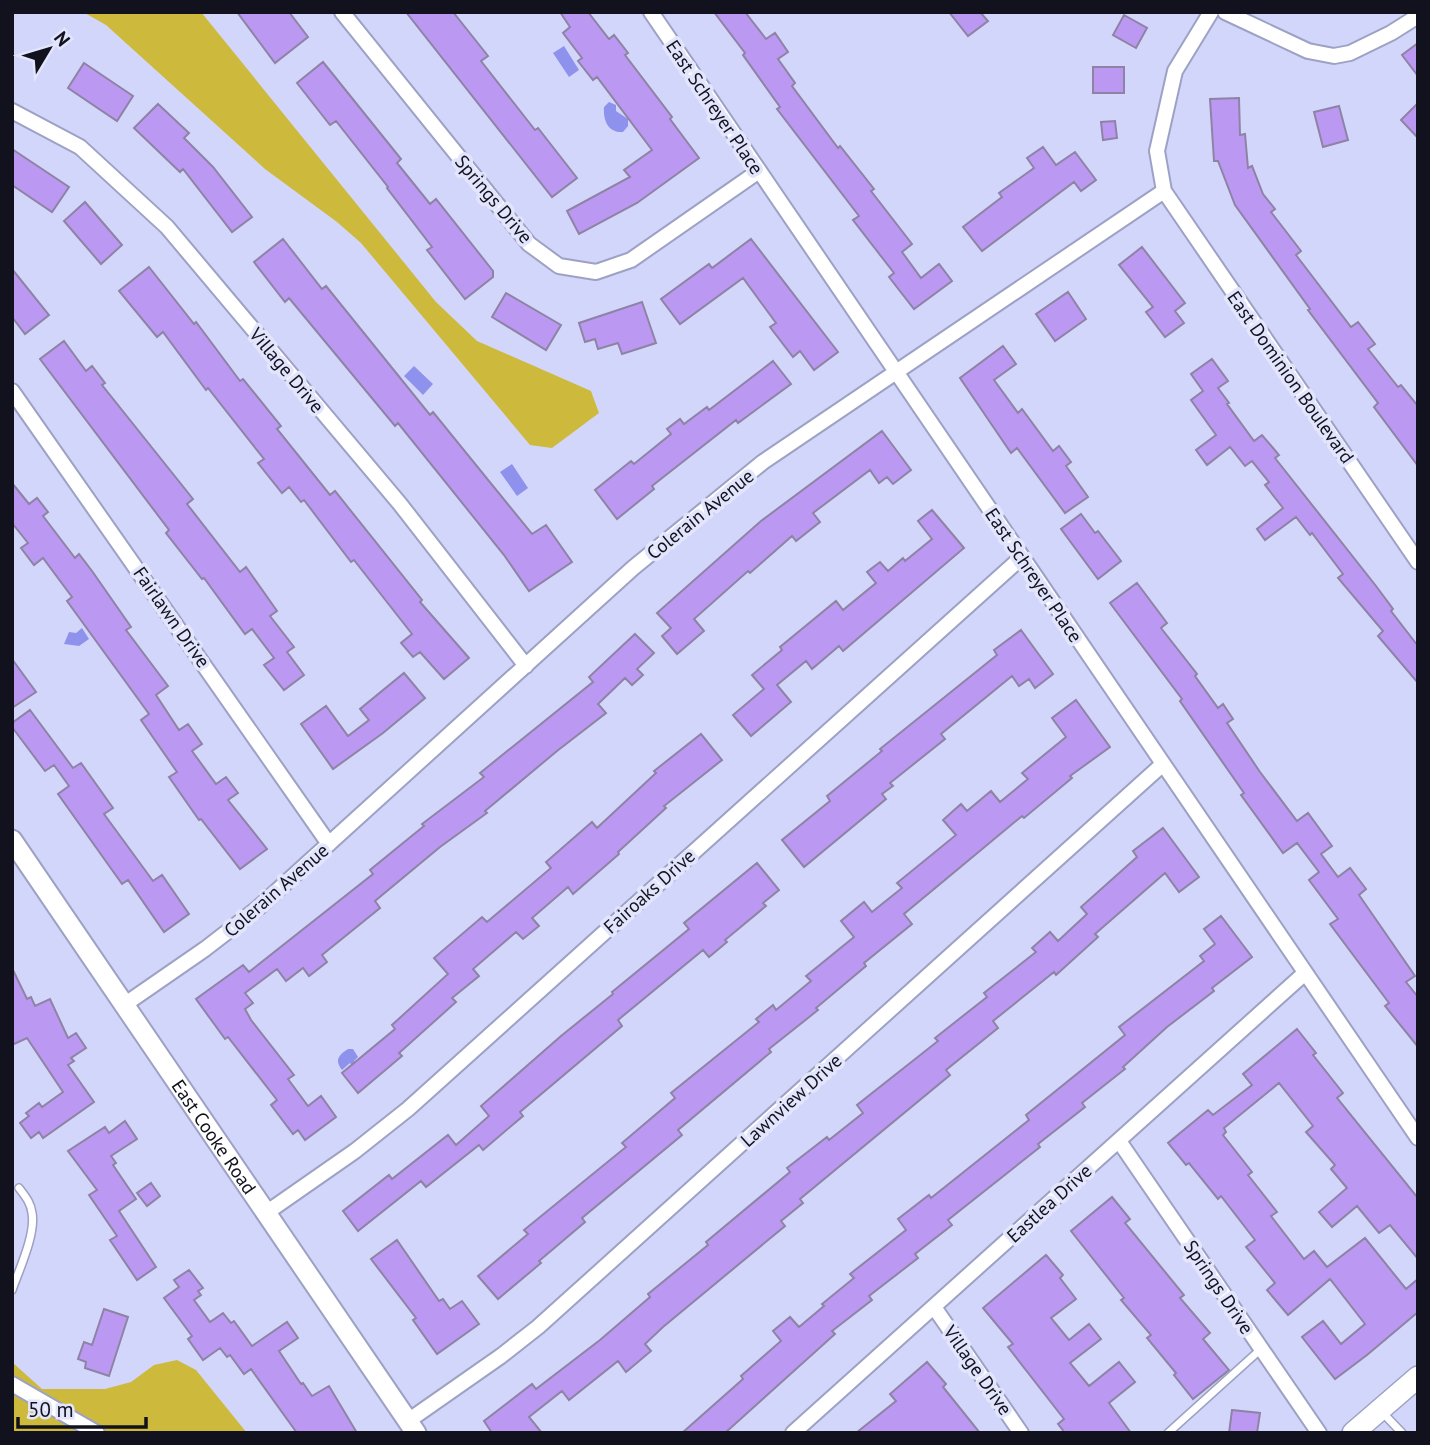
<svg xmlns="http://www.w3.org/2000/svg" width="1430" height="1445" font-family="'PT Sans',sans-serif">
<rect width="100%" height="100%" fill="#d2d6fb"/>
<path fill="#cdba3c" d="M83,12H201L436,302L477,341L591,391L599,413L552,448L530,445L361,243L337,222L265,169L106,25Z
M177,1360L196,1370L247,1433H12V1362L42,1389H105L131,1382L154,1365Z"/>
<path fill="#8f92ec" d="M564,46L579,70L569,77L553,53Z
M609,102L616,105V111L628,119V126L623,132C608,133 603,120 604,107Z
M414,366L433,384L423,395L404,376Z
M512,464L528,488L517,496L500,472Z
M82,628L89,639L79,646L64,644L69,632L76,633Z
M348,1049H353L358,1057L354,1061L356,1063L353,1067L350,1063L342,1070C334,1060 339,1055 348,1049Z"/>
<path fill="#bb99f3" stroke="#8e83a4" stroke-width="2" d="M237,12H289L308,37L275,63Z
M406,12H453L488,56L481,61L535,130L538,128L577,178L552,197Z
M560,12H588L609,39L614,35L628,53L625,55L672,117L670,119L699,158L637,203L579,234L567,211L630,177L624,170L652,150L597,77L593,80L578,61L582,58L563,33L570,27Z
M714,12H745L766,39L775,33L788,52L778,59L795,83L792,86L838,148L840,146L874,189L871,191L912,244L902,252L921,278L939,264L952,281L914,309L889,277L894,273L853,220L859,216L777,109L780,107L743,55L745,53Z
M949,12H980L988,21L968,36Z
M1124,15L1147,28L1136,48L1113,35Z
M1418,43V76L1402,55Z
M323,62L401,159L397,163L430,204L436,199L493,271V277L465,299L427,250L432,247L387,188L388,187L336,121L330,125L297,83Z
M84,63L133,96L117,121L68,88Z
M1093,67H1124V93H1093Z
M1239,98L1240,135L1245,134L1248,168L1252,166L1263,194L1275,209L1271,212L1301,251L1296,255L1351,327L1358,322L1375,344L1368,349L1398,387L1401,385L1418,406V466L1374,407L1378,403L1308,310L1310,309L1235,205L1218,161H1214L1210,99Z
M1418,103V138L1401,120Z
M158,104L189,133L184,138L213,167L252,217L232,232L183,169L180,172L134,128Z
M1339,106L1348,140L1323,147L1314,112Z
M1115,121L1117,138L1103,140L1101,122Z
M1043,147L1056,165L1075,152L1096,180L1081,191L1074,182L982,251L963,227L1002,197L999,193L1034,168L1027,158Z
M12,149L69,187L52,212L12,185Z
M85,202L122,245L101,264L64,221Z
M283,239L322,289L326,286L430,415L433,412L532,534L546,525L572,562L529,591L504,555L398,423L395,426L289,298L285,302L254,262Z
M751,239L838,352L814,370L800,351L793,357L770,327L776,323L743,278L680,324L661,299L709,264L712,268Z
M1142,247L1185,303L1175,311L1184,323L1165,337L1146,312L1153,307L1119,265Z
M149,267L194,324L196,322L240,381L243,379L281,426L277,429L330,495L335,491L422,600L420,602L469,658L444,679L420,652L413,657L401,643L412,634L354,560L351,562L304,500L301,502L289,487L282,493L258,463L264,459L208,388L206,390L163,332L157,337L119,291Z
M12,269L49,315L25,334L12,317Z
M1068,292L1086,319L1055,341L1036,314Z
M506,293L561,325L546,350L492,317Z
M642,302L656,343L622,354L618,343L598,349L595,339L585,342L579,323Z
M64,341L86,371L92,366L105,383L102,385L193,499L187,504L240,572L246,567L277,611L270,616L294,647L287,652L304,675L284,690L264,665L274,658L252,629L245,634L204,578L202,579L166,533L169,530L40,359Z
M1003,346L1016,364L994,380L1018,413L1022,409L1053,451L1059,446L1071,462L1066,466L1088,497L1065,513L1017,448L1011,453L960,378Z
M1212,359L1228,381L1218,388L1229,403L1227,404L1254,441L1262,435L1279,455L1275,458L1376,586L1393,609L1391,611L1418,646V683L1378,636L1383,631L1338,578L1343,574L1312,533L1310,535L1296,517L1265,540L1257,529L1283,508L1265,485L1269,482L1252,461L1245,466L1230,447L1207,465L1196,450L1216,435L1191,400L1203,391L1191,374Z
M773,361L791,384L738,423L736,420L652,486L654,489L617,519L595,490L631,461L634,464L671,434L667,429L680,419L684,424L707,407L709,410Z
M882,431L911,470L893,484L887,477L879,483L870,470L813,513L820,522L796,541L792,536L750,573L748,571L694,619L704,631L677,654L662,636L671,628L657,613L761,521Z
M12,483L29,504L37,498L48,512L43,516L75,558L79,554L92,571L131,627L126,630L168,686L156,695L179,730L188,724L202,744L192,751L216,784L226,777L238,793L228,800L267,849L240,869L201,819L199,820L169,777L177,772L141,720L149,714L67,601L72,597L43,558L34,565L21,548L28,543L12,523Z
M932,510L964,548L843,651L839,646L812,669L806,661L777,685L791,702L751,736L733,715L764,689L752,675L782,650L780,647L836,601L843,610L876,583L867,572L880,562L888,571L903,558L905,561L932,539L918,521Z
M1081,514L1095,533L1098,531L1121,561L1098,579L1061,529Z
M1137,583L1167,623L1161,628L1197,674L1195,676L1218,708L1223,704L1233,719L1227,723L1260,772L1297,821L1308,813L1332,846L1321,854L1338,877L1350,868L1366,889L1359,895L1415,976L1406,982L1418,997V1047L1385,1006L1389,1003L1330,924L1338,919L1309,880L1319,872L1297,843L1283,853L1241,795L1244,793L1180,701L1182,699L1110,603Z
M1021,630L1053,674L1035,688L1029,679L1019,686L1012,676L941,734L945,739L890,783L893,786L882,794L886,799L804,867L782,840L830,801L827,796L882,751L880,749L997,655L994,650Z
M635,634L654,653L637,669L643,675L632,685L625,678L598,704L606,713L557,751L485,811L487,813L440,847L375,901L380,908L322,955L327,962L309,976L303,968L286,981L277,969L245,993L253,1003L245,1009L251,1020L294,1075L288,1079L308,1106L321,1096L336,1117L305,1140L298,1130L293,1134L271,1105L277,1100L228,1037L225,1039L196,999L243,965L249,972L373,874L370,870L424,826L422,824L484,777L480,773L593,682L589,677Z
M12,659L36,692L12,708Z
M404,673L425,698L383,733L333,769L301,724L326,706L348,736L369,720L360,709Z
M1076,700L1110,747L1070,776L1072,778L1024,818L1022,816L904,914L912,924L864,963L866,966L816,1008L818,1010L769,1049L771,1052L678,1130L682,1135L582,1218L585,1222L539,1261L541,1263L498,1299L478,1276L528,1234L524,1230L626,1147L622,1143L675,1098L671,1093L759,1022L756,1019L773,1005L776,1010L811,981L806,976L854,937L841,921L864,902L872,912L902,888L897,883L956,835L943,820L961,804L967,811L991,791L1000,802L1028,779L1022,773L1066,737L1052,718Z
M30,710L73,768L81,763L113,808L104,814L153,881L162,875L189,914L164,932L128,880L122,884L58,794L69,786L54,765L45,771L12,727V723Z
M701,734L722,760L664,806L666,808L618,852L619,854L573,894L568,887L532,918L539,926L523,939L516,932L473,969L479,976L452,998L456,1002L399,1053L402,1056L358,1093L342,1073L395,1029L392,1025L448,974L434,958L482,917L487,922L551,868L546,862L592,822L597,828L656,773L654,771Z
M1163,828L1199,877L1179,892L1165,873L1095,934L1098,937L1056,975L1054,972L993,1021L998,1028L946,1070L950,1075L800,1199L803,1203L781,1221L785,1226L663,1327L645,1344L651,1351L626,1372L618,1361L569,1400L562,1391L529,1417L542,1433H492L484,1421L532,1384L536,1389L600,1340L650,1297L648,1294L708,1245L706,1242L790,1172L787,1168L827,1137L829,1140L863,1113L857,1105L938,1041L935,1038L987,997L984,993L1036,952L1032,948L1050,932L1058,941L1087,914L1081,907L1137,857L1133,851Z
M757,863L779,890L763,903L766,906L725,940L727,942L709,957L703,950L618,1020L622,1026L520,1112L523,1116L483,1150L479,1145L426,1187L421,1181L358,1231L343,1211L389,1175L392,1179L448,1135L456,1145L489,1116L481,1106L561,1036L613,994L612,992L689,929L684,923Z
M1221,916L1252,957L1212,988L1214,991L1167,1027L1123,1067L1125,1069L1082,1103L1085,1107L1038,1144L1040,1147L948,1220L952,1225L915,1254L918,1258L869,1296L872,1300L832,1331L835,1334L725,1433H682L743,1379L741,1376L781,1341L773,1331L790,1317L799,1327L824,1306L822,1304L854,1278L850,1274L906,1230L898,1219L929,1195L931,1198L1029,1120L1026,1115L1125,1035L1119,1027L1204,961L1200,956L1215,944L1204,929Z
M12,968L27,999L31,997L35,1006L50,999L68,1038L76,1033L86,1048L71,1058L74,1061L68,1065L94,1102L43,1138L39,1132L31,1138L20,1123L29,1116L26,1113L39,1103L42,1107L63,1092L27,1038L12,1045Z
M1297,1029L1316,1053L1313,1055L1343,1093L1337,1098L1418,1198V1259L1390,1225L1379,1233L1357,1206L1332,1227L1319,1212L1347,1188L1331,1169L1335,1165L1306,1132L1313,1126L1279,1083L1224,1128L1226,1132L1223,1135L1252,1172L1248,1175L1277,1212L1271,1216L1304,1259L1314,1251L1327,1267L1365,1238L1406,1289L1418,1279V1312L1367,1355L1335,1379L1302,1337L1323,1321L1341,1344L1365,1324L1330,1279L1288,1315L1267,1290L1275,1283L1246,1247L1255,1240L1221,1196L1218,1199L1189,1163L1186,1165L1168,1143L1208,1110L1213,1115L1252,1085L1243,1074Z
M125,1121L137,1139L111,1156L116,1163L113,1165L136,1199L119,1211L156,1267L137,1280L110,1240L117,1236L89,1195L97,1190L68,1151L105,1127L109,1133Z
M151,1183L160,1196L147,1206L137,1193Z
M1112,1197L1130,1219L1125,1223L1184,1295L1180,1298L1210,1333L1203,1339L1229,1370L1193,1399L1174,1375L1176,1373L1147,1338L1151,1335L1121,1300L1124,1298L1071,1231Z
M397,1240L439,1301L443,1299L450,1309L462,1301L479,1324L437,1354L413,1320L416,1318L371,1259Z
M1046,1255L1063,1275L1060,1278L1076,1299L1051,1318L1069,1340L1089,1324L1101,1339L1070,1363L1089,1386L1119,1362L1135,1382L1109,1403L1131,1433H1065L1058,1424L1064,1419L1008,1347L1013,1344L983,1308Z
M189,1270L203,1288L198,1291L201,1295L194,1300L210,1322L223,1313L231,1323L234,1321L252,1346L287,1322L298,1338L279,1351L301,1384L303,1383L312,1396L329,1386L357,1433H297L251,1369L244,1374L230,1355L227,1357L220,1348L203,1360L188,1339L192,1336L164,1298L179,1287L174,1280Z
M104,1309L128,1317L109,1376L85,1368L86,1362L78,1359L84,1342L92,1345Z
M927,1362L946,1384L943,1387L980,1433H856L896,1401L890,1394Z
M1232,1410L1260,1413L1257,1433H1229Z"/>
<g fill="none" stroke-linecap="round" stroke-linejoin="round">
<g stroke="#9da1c4" stroke-width="10">
<path id="service" d="M12,1290C19,1270 36,1234 32,1213C31,1203 25,1196 19,1188
M1382,1412L1402,1433
M1168,1433L1261,1349"/>
</g>
<g stroke="#9da1c4" stroke-width="18">
<path id="minor" d="M342,12L529,244L559,266L596,272L631,260L759,171
M651,12L1418,1138
M1211,12L1175,71L1157,151L1164,191L1418,562
M1225,12L1308,51L1334,56L1350,53L1391,33L1418,16
M12,111L80,147L167,227L400,504L526,666
M12,391L329,844
M124,1005L205,949L258,908L633,568L763,462L1164,191
M1119,1141L1319,1433
M266,1213L355,1151L408,1109L1022,557
M934,1307L1021,1433
M12,1384L97,1433
M408,1421L501,1356L538,1327L1163,764
M793,1433L1305,973"/>
</g>
<g stroke="#9da1c4" stroke-width="23">
<g id="secondary">
<path id="s1" d="M12,840L416,1433"/>
</g>
</g>
<g stroke="#9da1c4" stroke-width="24">
<path id="primary" d="M1353,1433L1418,1377"/>
</g>
<use href="#service" stroke="#fff" stroke-width="7"/>
<use href="#minor" stroke="#fff" stroke-width="14"/>
<use href="#secondary" stroke="#fff" stroke-width="19"/>
<use href="#primary" stroke="#fff" stroke-width="21"/>
</g>
<g text-anchor="middle" dominant-baseline="central" stroke-width="7" stroke-linejoin="round" paint-order="stroke">
<g font-size="19" fill="#11121e" stroke="#e2e5fb">
<text transform="translate(715 107) rotate(56)">East Schreyer Place</text>
<text transform="translate(494 199) rotate(50)">Springs Drive</text>
<text transform="translate(287 370) rotate(50)">Village Drive</text>
<text transform="translate(1291 377) rotate(55)">East Dominion Boulevard</text>
<text transform="translate(700 514) rotate(-39)">Colerain Avenue</text>
<text transform="translate(1034 575) rotate(56)">East Schreyer Place</text>
<text transform="translate(172 617) rotate(55)">Fairlawn Drive</text>
<text transform="translate(276 890) rotate(-41)">Colerain Avenue</text>
<text transform="translate(649 891) rotate(-42)">Fairoaks Drive</text>
<text transform="translate(791 1100) rotate(-42)">Lawnview Drive</text>
<text stroke="none"><textPath href="#s1" startOffset="359">East Cooke Road</textPath></text>
<text transform="translate(1049 1203) rotate(-42)">Eastlea Drive</text>
<text transform="translate(1219 1287) rotate(56)">Springs Drive</text>
<text transform="translate(978 1370) rotate(55)">Village Drive</text>
</g>
</g>
<rect width="1430" height="1445" fill="none" stroke="#11121e" stroke-width="28"/>
<g transform="translate(49 49) rotate(52)" stroke="#e2e5fb" stroke-width="5" paint-order="stroke">
<path d="M0-5L12 26L0 18L-12 26Z" fill="#11121e"/>
<text y="-10" font-size="19" font-weight="bold" text-anchor="middle" fill="#11121e">N</text>
</g>
<path d="M18 1417v10h128v-10" fill="none" stroke="#11121e" stroke-width="3.5"/>
<text x="28" y="1417" font-size="21" fill="#11121e" stroke="#e2e5fb" stroke-width="5" paint-order="stroke">50 m</text>
</svg>
